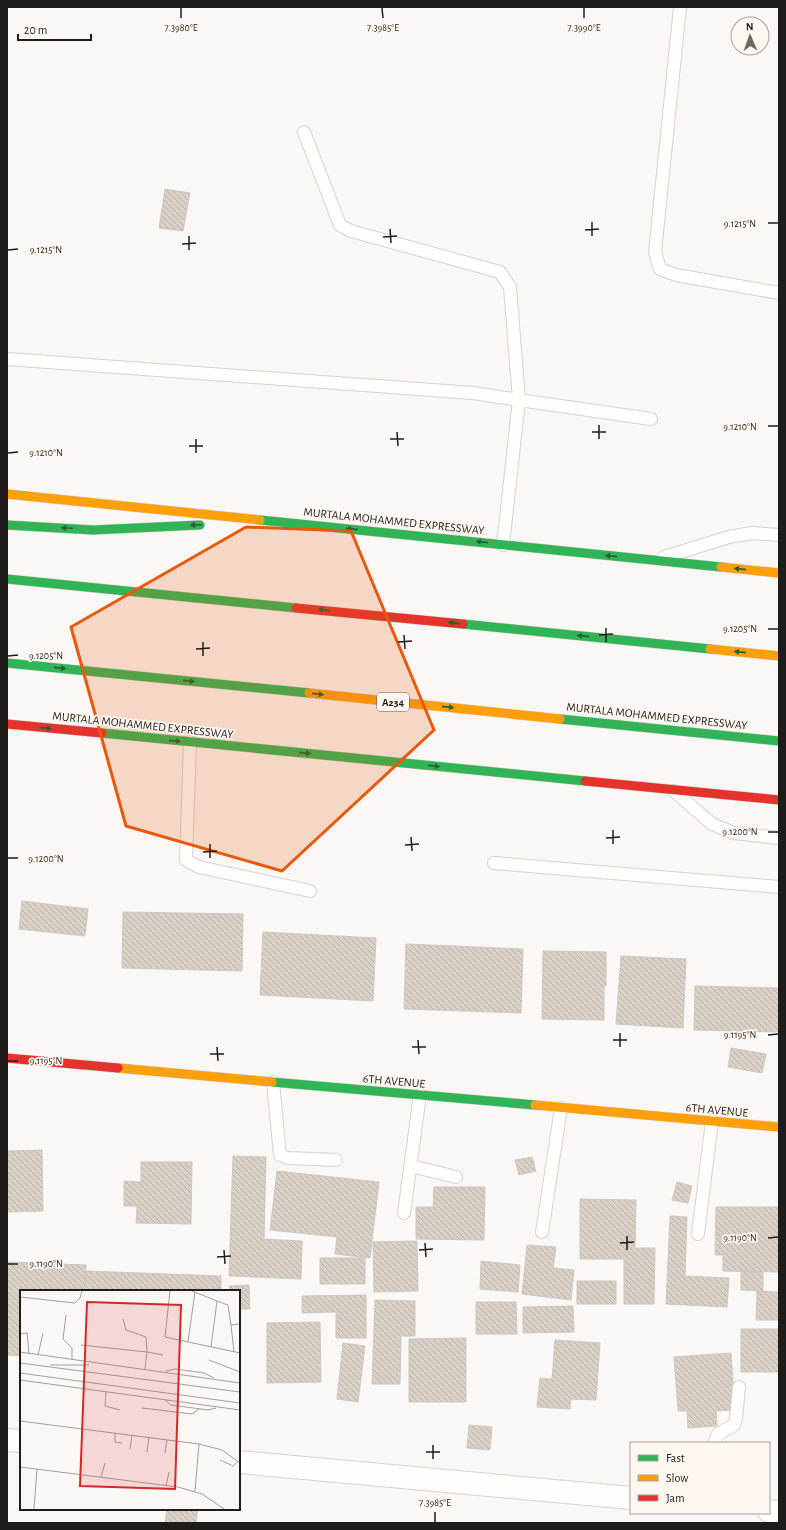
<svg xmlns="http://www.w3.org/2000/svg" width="786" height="1530" font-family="'Alegreya Sans',sans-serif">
<defs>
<pattern id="building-back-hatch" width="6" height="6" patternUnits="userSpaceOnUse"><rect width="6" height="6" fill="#d9d0c6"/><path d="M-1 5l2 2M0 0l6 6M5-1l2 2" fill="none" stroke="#bab2aa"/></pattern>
</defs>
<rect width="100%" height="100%" fill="#fbf7f4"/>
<path fill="url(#building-back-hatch)" stroke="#cbc8c5" d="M165,189L190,193L183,231L159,228Z
M22,901L88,909L85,936L19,929Z
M123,912L243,914L242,971L122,968Z
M263,932L376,938L373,1001L260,995Z
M406,944L523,949L521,1013L404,1009Z
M543,951L606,952V986H604V1020L542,1019Z
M621,956L686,959L683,1028L616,1024Z
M695,986L779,988V1032L694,1030Z
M731,1048L766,1054L762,1073L728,1067Z
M42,1150L43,1211L7,1212V1151Z
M233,1156L266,1157L264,1239L302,1241L301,1279L229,1276Z
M532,1157L536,1171L519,1175L515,1160Z
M141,1162H192L191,1224L136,1223L137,1206H124V1181L141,1182Z
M277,1171L379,1182L370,1258L335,1254L337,1237L270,1230Z
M677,1182L692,1186L688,1203L672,1200Z
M434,1187H485L484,1240L416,1239V1207H433Z
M580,1199L636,1200L635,1248H655L654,1304H624V1259H580Z
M716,1207H779V1272L723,1271V1255H715Z
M670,1216L687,1217L685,1276L729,1278L727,1307L666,1304Z
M417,1241L418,1291L374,1292L373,1242Z
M527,1245L556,1247L553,1268L574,1270L571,1300L522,1294Z
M320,1258H365V1284H320Z
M481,1261L520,1265L518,1292L480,1289Z
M7,1262L86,1265L85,1291H21V1356L7,1355Z
M86,1271L221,1276V1291H85Z
M741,1271L763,1272V1291L741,1290Z
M577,1281H616V1304H577Z
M249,1285L250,1309H239V1291H230L229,1286Z
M757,1291L779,1292V1320H756Z
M366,1295V1338H336V1312L302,1313V1296Z
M375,1300L415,1301V1336H401L400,1384H372Z
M476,1302H516L517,1334H476Z
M573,1306L574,1332L523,1333V1307Z
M320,1322L321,1382L267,1383V1323Z
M741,1329H779V1372H741Z
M466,1338V1402H409V1339Z
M555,1340L600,1343L596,1400L571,1399L570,1409L537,1407L540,1378L552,1379Z
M343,1343L365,1346L358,1402L337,1399Z
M731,1353L735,1410L716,1411L717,1426L688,1428L687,1411H678L674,1357Z
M469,1425L492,1427L490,1450L467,1448Z
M167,1509H198L196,1522L201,1523H165Z"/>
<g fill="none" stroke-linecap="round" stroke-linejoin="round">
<g stroke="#d6d2cf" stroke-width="14">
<path id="lane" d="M680,7L655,252L660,269L676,275L779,293
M304,132L340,225L351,231L500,272L510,287L519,400L651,419
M7,359L473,393L519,400L503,545
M664,557L729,537L752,533L779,535
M190,742L186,860L199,867L310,891
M674,791L712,824L734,833L779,838
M494,863L779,887
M273,1082L280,1155L288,1158L336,1160
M411,1166L456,1177
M404,1213L420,1095
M542,1232L561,1108
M698,1234L712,1121
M714,1443L718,1434L734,1425L736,1419L739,1387"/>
</g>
<g stroke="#d6d2cf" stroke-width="24">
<path id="street" d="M7,1440L21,1441
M239,1462L631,1498
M769,1511L779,1512"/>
</g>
<g stroke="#d6d2cf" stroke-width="10">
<path id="fast" d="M260,520L721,567
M7,525L93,530L200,525
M7,579L296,608
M463,624L710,649
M7,663L309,693
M560,719L779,741
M102,733L585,781
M272,1082L535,1105"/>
</g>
<g stroke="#d6d2cf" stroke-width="10">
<path id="slow" d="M7,494L260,520
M721,567L779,573
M710,649L779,656
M309,693L560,719
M118,1068L272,1082
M535,1105L779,1127"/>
</g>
<g stroke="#d6d2cf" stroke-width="10">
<path id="jam" d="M296,608L463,624
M7,724L102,733
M585,781L779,800
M7,1058L118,1068"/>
</g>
<use href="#lane" stroke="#fefefd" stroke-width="12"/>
<use href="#street" stroke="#fefefd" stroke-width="22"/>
<use href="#fast" stroke="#30b455" stroke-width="9"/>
<use href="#slow" stroke="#ff9f0a" stroke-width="9"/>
<use href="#jam" stroke="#e5322d" stroke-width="9"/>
</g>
<defs><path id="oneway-solid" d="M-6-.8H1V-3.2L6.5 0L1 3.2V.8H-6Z"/></defs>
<g fill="#276034">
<use href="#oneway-solid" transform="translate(196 525) rotate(177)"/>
<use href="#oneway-solid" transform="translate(67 528) rotate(-177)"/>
<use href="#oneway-solid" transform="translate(352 529) rotate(-174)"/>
<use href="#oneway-solid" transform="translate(482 542) rotate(-174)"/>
<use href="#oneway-solid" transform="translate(611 556) rotate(-174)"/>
<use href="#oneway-solid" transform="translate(740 569) rotate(-174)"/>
<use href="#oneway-solid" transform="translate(324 610) rotate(-174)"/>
<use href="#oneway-solid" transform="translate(454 623) rotate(-174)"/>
<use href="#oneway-solid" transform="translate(583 636) rotate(-174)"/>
<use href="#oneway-solid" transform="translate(740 652) rotate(-174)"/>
<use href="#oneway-solid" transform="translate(60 668) rotate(6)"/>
<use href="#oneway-solid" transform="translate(189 681) rotate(6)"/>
<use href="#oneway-solid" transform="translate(318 694) rotate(6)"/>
<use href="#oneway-solid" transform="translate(448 707) rotate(6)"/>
<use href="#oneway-solid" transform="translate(46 728) rotate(6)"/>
<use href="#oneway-solid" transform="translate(175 741) rotate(6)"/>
<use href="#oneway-solid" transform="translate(305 753) rotate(6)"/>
<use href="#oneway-solid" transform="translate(434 766) rotate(6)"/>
</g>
<path fill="#e8590c" fill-opacity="0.2" stroke="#e8590c" stroke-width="3" stroke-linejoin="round" d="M246,527L351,531L434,730L282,871L126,826L71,627Z"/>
<path fill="none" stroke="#201c19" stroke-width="1.5" d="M181,8V18M382,8L383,18M584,8V18M592,222V236M768,223H778M390,229L391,243M585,230L599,229M189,236V250M383,237L397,236M182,244L196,243M8,250L18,249M599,425V439M768,426H778M397,432L398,446M592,432H606M196,439V453M390,439H404M189,446H203M8,453L18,452M606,628V642M768,629H778M404,635L405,649M599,635L613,634M203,642V656M398,642L412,641M196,649L210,648M8,656L18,655M613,830V844M768,832H778M411,837L412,851M606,838L620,837M210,844V858M405,845L419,844M203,852L217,851M8,858H18M620,1033V1047M768,1035L778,1034M418,1040L419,1054M613,1040H627M217,1047L218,1061M412,1047H426M210,1054H224M8,1061H18M627,1236V1250M768,1238L778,1237M425,1243L426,1257M620,1243L634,1242M224,1250L225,1264M419,1250L433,1249M217,1257L231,1256M8,1264H18M433,1445V1459M426,1452H440M435,1512V1522"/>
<g text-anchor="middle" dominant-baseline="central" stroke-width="3.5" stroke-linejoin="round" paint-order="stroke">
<rect fill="#fef7f1" stroke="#635e5a" stroke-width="1" x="377" y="693" width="32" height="18" rx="3"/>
<g font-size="11" font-weight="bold" fill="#201c19">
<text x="393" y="702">A234</text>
</g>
<g font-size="12" fill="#201c19" stroke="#fef7f1">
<text transform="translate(394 521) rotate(6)">MURTALA MOHAMMED EXPRESSWAY</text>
<text transform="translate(657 716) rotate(6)">MURTALA MOHAMMED EXPRESSWAY</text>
<text transform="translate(143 725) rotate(6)">MURTALA MOHAMMED EXPRESSWAY</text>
<text transform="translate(394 1081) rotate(5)">6TH AVENUE</text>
<text transform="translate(717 1110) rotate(5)">6TH AVENUE</text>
</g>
</g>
<g transform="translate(20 1290)">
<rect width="220" height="220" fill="#fbf7f4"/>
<path fill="none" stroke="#a39f9c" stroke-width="1" d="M150,1L145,47L220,63M172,1L197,11M0,7L55,13L60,8L62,1M46,25L43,49L52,58V70M103,29L106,40L126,47L127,62L143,65M211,35L214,62M0,44L7,43L9,64M168,52L175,2M61,55L127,62L125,79M191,57L197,11L208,15L211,35L220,34M0,62L220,93M18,65L23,43M189,70L220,82M0,73L220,102M30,75H69M146,81L155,79L184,83L194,88M0,83L220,113M0,90L220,120M86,102L85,116L100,120M145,110L151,115L188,120L196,118M122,118L172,124L179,119M0,131L179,154L202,160L220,173M95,143V152L102,153M110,159L112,145M127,162L129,147M145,163L147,150M200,170L213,176L218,171M0,177L158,197L182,204L204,219M81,187L85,173M146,196L149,182M175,201L179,154M14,219L17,179"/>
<path fill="#d62828" fill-opacity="0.15" stroke="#d62828" stroke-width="2" d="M67,12L161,15L155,199L60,196Z"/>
<rect width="220" height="220" fill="none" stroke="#201c19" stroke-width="2"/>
</g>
<g font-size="10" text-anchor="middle" fill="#201c19" stroke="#fef7f1" stroke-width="3.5" stroke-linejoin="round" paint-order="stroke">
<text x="181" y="31">7.3980°E</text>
<text x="383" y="31">7.3985°E</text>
<text x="584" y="31">7.3990°E</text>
<text x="740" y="227">9.1215°N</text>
<text x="46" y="253">9.1215°N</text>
<text x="740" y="430">9.1210°N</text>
<text x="46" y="456">9.1210°N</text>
<text x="740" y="632">9.1205°N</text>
<text x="46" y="659">9.1205°N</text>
<text x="740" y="835">9.1200°N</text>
<text x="46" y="862">9.1200°N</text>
<text x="740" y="1038">9.1195°N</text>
<text x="46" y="1064">9.1195°N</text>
<text x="740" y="1241">9.1190°N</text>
<text x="46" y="1267">9.1190°N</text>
<text x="435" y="1506">7.3985°E</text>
</g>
<rect width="786" height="1530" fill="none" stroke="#201c19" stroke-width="16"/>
<rect x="630" y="1442" width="140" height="72" fill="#fef7f1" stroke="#a59f9b"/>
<rect x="638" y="1455" width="20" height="6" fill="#30b455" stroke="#a59f9b"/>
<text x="666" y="1462" font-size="12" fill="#201c19">Fast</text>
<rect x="638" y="1475" width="20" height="6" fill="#ff9f0a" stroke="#a59f9b"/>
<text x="666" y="1482" font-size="12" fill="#201c19">Slow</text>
<rect x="638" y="1495" width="20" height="6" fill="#e5322d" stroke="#a59f9b"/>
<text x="666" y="1502" font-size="12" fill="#201c19">Jam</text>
<g transform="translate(750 36) rotate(358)"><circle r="19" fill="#fef7f1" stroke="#a59f9b"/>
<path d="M0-3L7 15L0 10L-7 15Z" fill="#6d6966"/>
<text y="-6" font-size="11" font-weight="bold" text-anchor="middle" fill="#201c19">N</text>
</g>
<path d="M18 34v6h73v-6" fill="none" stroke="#201c19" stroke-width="2"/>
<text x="24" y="34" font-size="12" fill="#201c19" stroke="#fef7f1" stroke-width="3" paint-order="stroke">20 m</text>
</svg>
